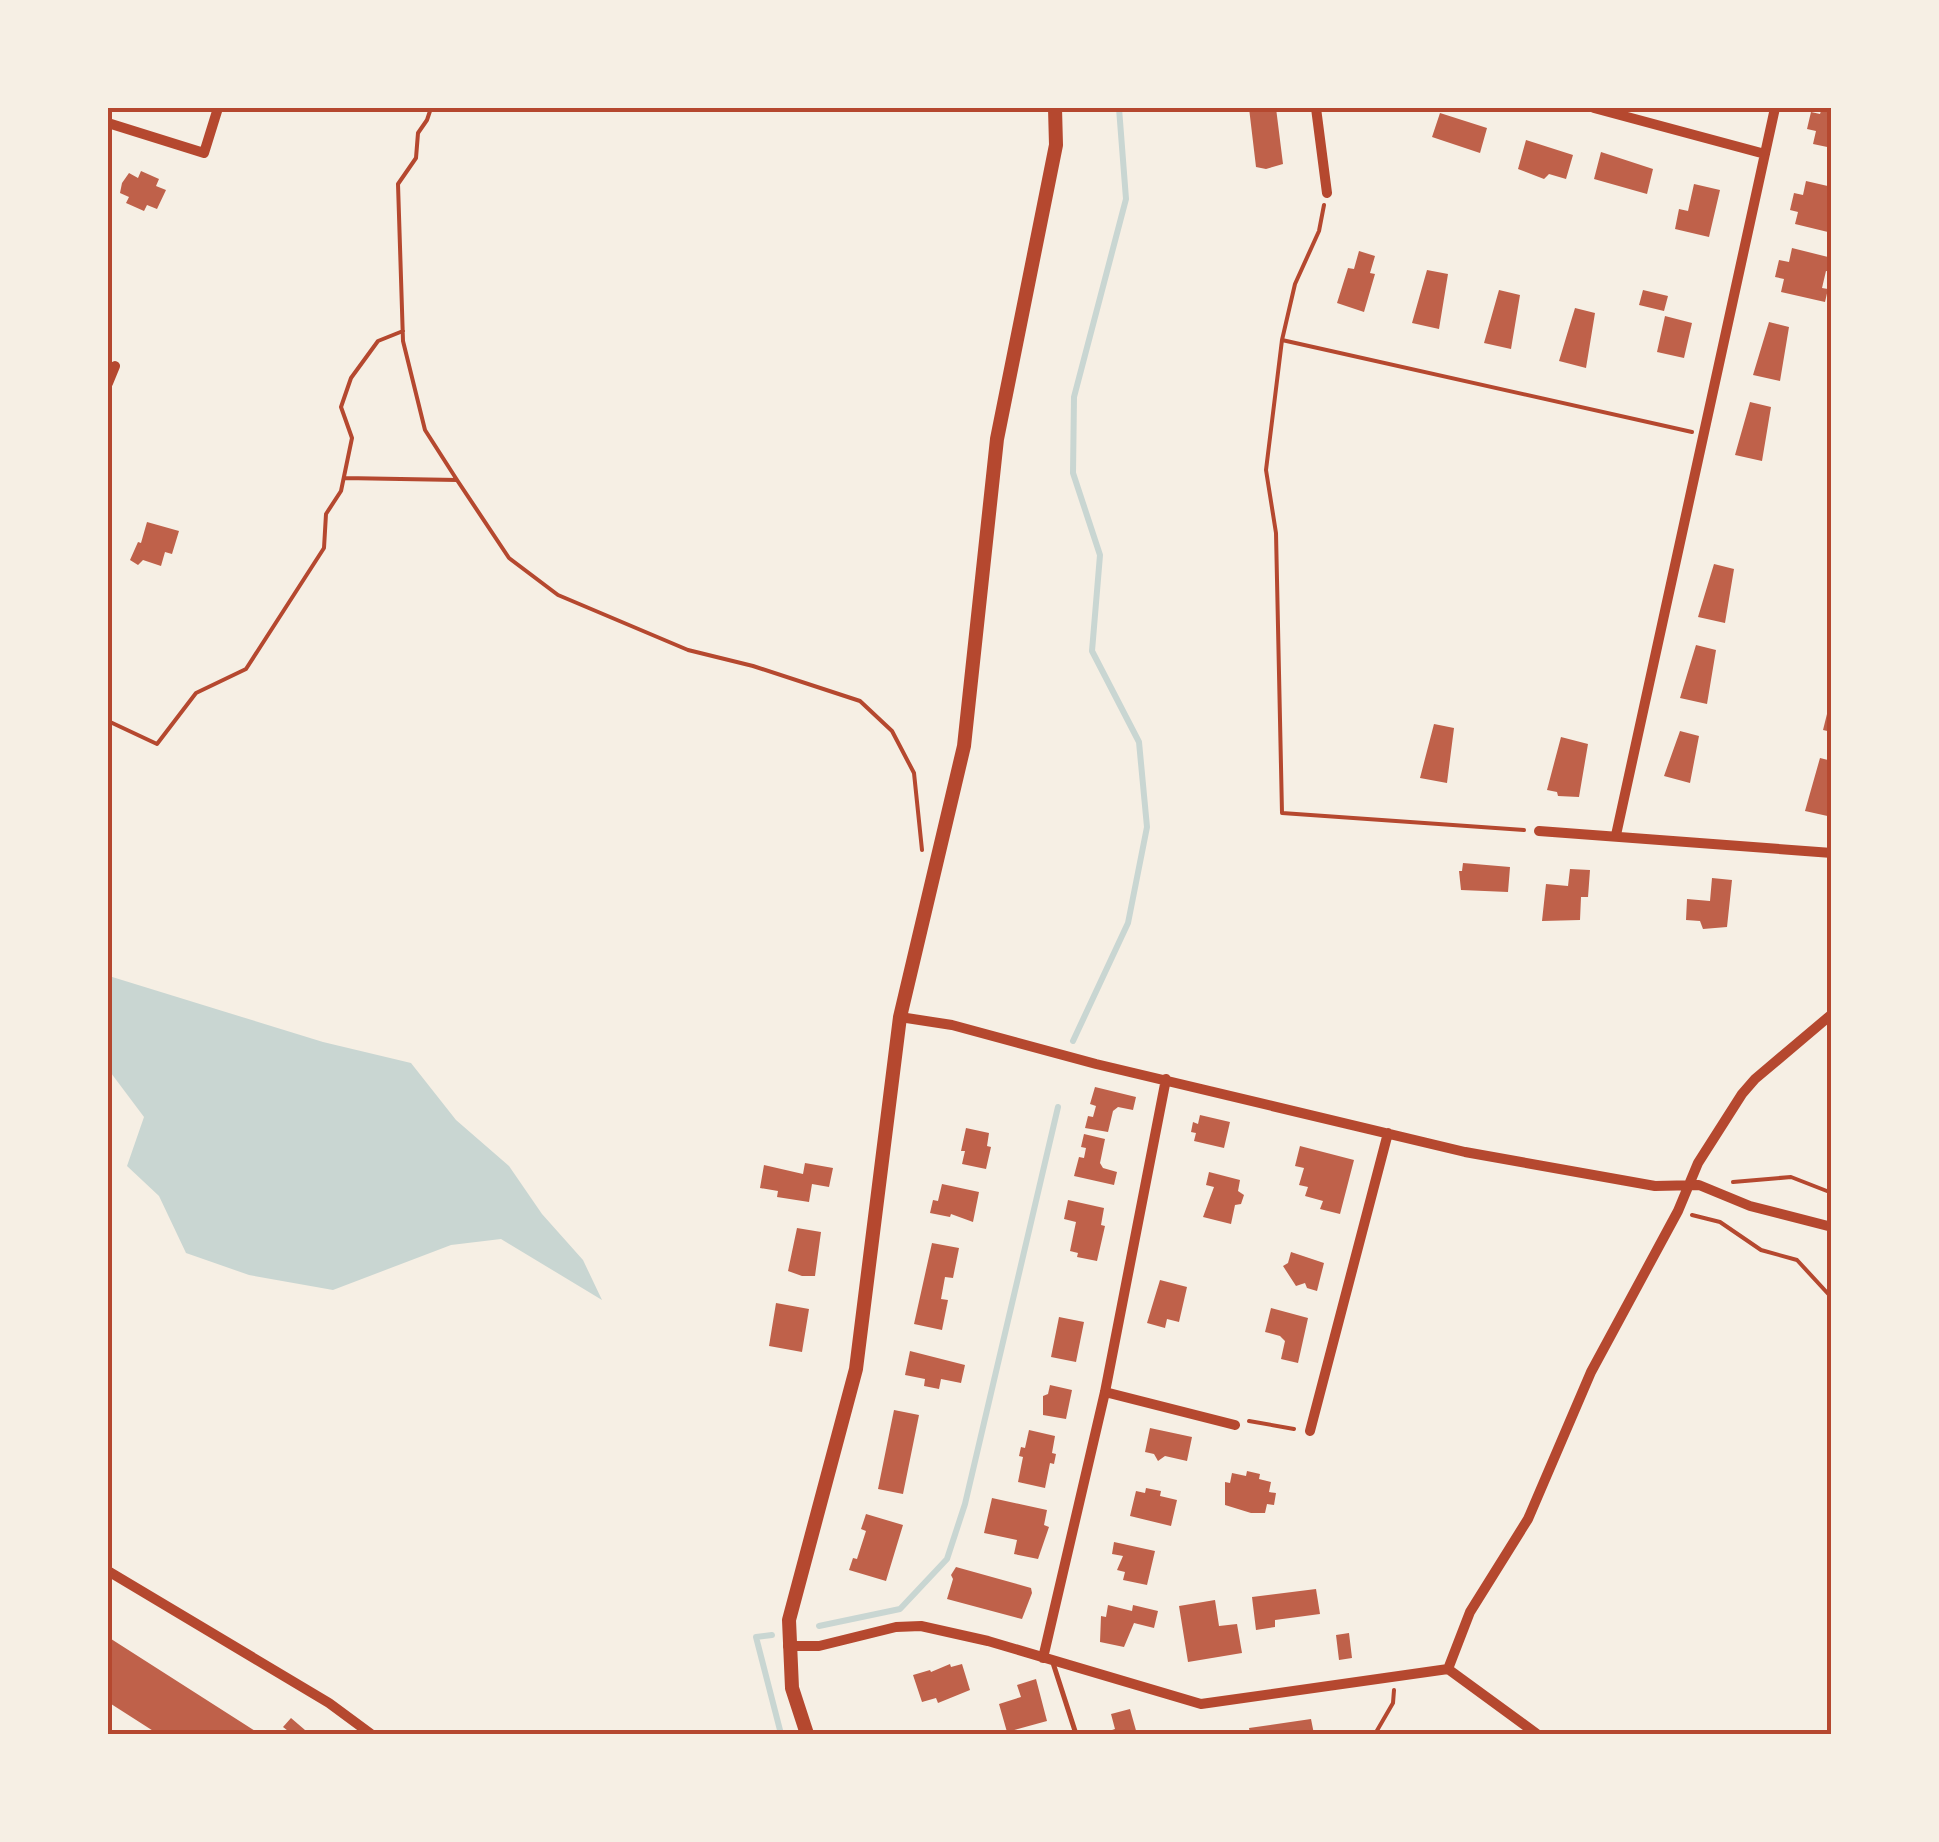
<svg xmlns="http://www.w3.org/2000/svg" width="1939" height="1842" font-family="'PT Sans Narrow',sans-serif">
<rect width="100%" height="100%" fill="#f6efe4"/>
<path fill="#c9d6d2" d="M109,976L323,1042L411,1063L456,1120L509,1166L542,1214L583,1260L602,1300L501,1239L451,1245L333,1290L249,1275L186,1253L159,1196L127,1166L144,1117L108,1069Z"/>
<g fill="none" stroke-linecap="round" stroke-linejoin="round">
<path stroke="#c9d6d2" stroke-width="6" d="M1073,1041L1128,923L1147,827L1139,742L1092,651L1100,555L1073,473L1074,397L1126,199L1119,108
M819,1626L900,1609L947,1559L965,1504L1058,1107
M772,1635L756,1637L781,1734"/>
</g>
<path fill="#bf614a" d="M1249,108H1276L1283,164L1266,169L1256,167Z
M1822,108H1832V148L1813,144L1816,131L1807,129L1811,112L1820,114Z
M1440,113L1487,128L1480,153L1432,137Z
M1526,140L1573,155L1566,179L1549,174L1544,179L1518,169Z
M1601,152L1653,169L1647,194L1594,179Z
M141,171L159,179L156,186L166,190L157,209L147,205L144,211L126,203L129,197L120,193L122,183L129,173L138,178Z
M1806,181L1832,187V233L1795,224L1798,212L1790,210L1794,193L1803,195Z
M1694,184L1720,190L1709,237L1675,229L1679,209L1688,211Z
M1792,248L1832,258V272L1826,271L1822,288L1828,289L1825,302L1781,292L1784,279L1775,277L1779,260L1789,262Z
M1359,251L1375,256L1370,273L1375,274L1364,312L1337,303L1348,268L1354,269Z
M1427,270L1448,274L1439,329L1412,323Z
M1499,290L1520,295L1511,349L1484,343Z
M1643,290L1668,296L1664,311L1639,305Z
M1575,308L1595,313L1586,368L1559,361Z
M1665,316L1692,323L1684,358L1657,352Z
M1769,322L1789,327L1780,381L1753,375Z
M1750,402L1771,407L1762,461L1735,455Z
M147,522L179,531L172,554L165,552L161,566L143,560L138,565L130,560L138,542L141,543Z
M1714,564L1734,569L1725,623L1698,617Z
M1696,645L1716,650L1707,704L1680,698Z
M1830,702H1832V732L1823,730Z
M1434,724L1454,728L1447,783L1420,778Z
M1680,731L1699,736L1690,783L1664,776Z
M1561,737L1588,744L1579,797L1558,796L1557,792L1547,790Z
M1820,758L1832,761V817L1805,811Z
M1463,863L1510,867L1508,892L1461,890L1459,871H1462Z
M1570,869L1590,870L1588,897H1581L1580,920L1542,921L1546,884L1568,886Z
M1712,878L1732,880L1727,927L1703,929L1700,921L1686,920L1687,899L1710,901Z
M1095,1087L1136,1097L1133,1110L1118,1107L1113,1111L1108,1132L1085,1128L1088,1116L1093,1117L1096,1106L1090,1104Z
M1200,1115L1230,1122L1224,1148L1194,1141L1196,1133L1191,1132L1193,1122L1198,1124Z
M966,1128L989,1133L987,1146L991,1147L986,1169L962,1164L965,1151H961Z
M1084,1134L1105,1139L1100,1163L1103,1168L1117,1172L1114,1185L1074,1176L1079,1157L1084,1158L1086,1148L1081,1147Z
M1300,1146L1354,1160L1340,1214L1320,1209L1323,1201L1305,1196L1308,1187L1299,1185L1304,1168L1295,1166Z
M805,1163L833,1168L829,1187L812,1184L809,1202L777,1197L778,1191L760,1188L764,1165L803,1174Z
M1209,1172L1240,1180L1238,1191L1244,1195L1241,1204L1235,1205L1231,1224L1203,1217L1214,1187L1206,1185Z
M942,1184L979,1192L973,1222L951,1214L950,1217L930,1213L933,1200L938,1201Z
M1068,1200L1104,1208L1101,1225L1105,1226L1097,1261L1077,1257L1078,1253L1070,1251L1076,1222L1064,1219Z
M797,1228L821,1232L815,1276H802L788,1271Z
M932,1243L959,1248L953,1278L945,1277L941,1299L948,1300L942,1330L914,1324Z
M1291,1252L1324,1263L1317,1291L1307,1288L1305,1283L1296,1286L1283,1266L1288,1263Z
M1160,1280L1187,1287L1179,1322L1167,1319L1165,1328L1147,1323Z
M776,1303L809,1309L802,1352L769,1346Z
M1271,1308L1308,1318L1298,1363L1281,1359L1285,1341L1280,1336L1265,1332Z
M1059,1317L1084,1322L1076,1362L1051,1357Z
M910,1351L965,1365L961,1383L941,1379L939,1389L924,1386L925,1379L905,1375Z
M1050,1385L1072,1390L1066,1419L1043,1415V1396L1048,1394Z
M894,1410L919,1415L903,1494L878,1489Z
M1150,1428L1192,1437L1187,1461L1165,1456L1158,1461L1154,1454L1145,1452Z
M1029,1430L1055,1436L1052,1453L1056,1454L1054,1464L1050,1463L1045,1488L1018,1482L1023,1457L1019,1456L1021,1447L1025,1448Z
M1247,1471L1260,1474L1259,1479L1271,1482L1269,1492L1276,1493L1274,1505L1267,1504L1265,1513H1251L1225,1505V1482L1230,1483L1232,1473L1246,1476Z
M1146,1488L1161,1491L1160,1496L1177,1500L1171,1526L1130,1516L1136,1491L1145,1493Z
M992,1498L1047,1510L1044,1525L1049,1527L1038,1559L1014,1554L1017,1540L984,1533Z
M866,1514L903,1525L886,1581L849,1570L853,1558L857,1559L866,1531L861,1529Z
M1114,1542L1155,1551L1147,1585L1123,1580L1125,1572L1117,1570L1123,1556L1112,1554Z
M956,1567L1031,1588L1032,1593L1022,1619L947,1599L953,1579L951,1575Z
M1316,1589L1320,1614L1275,1620V1627L1256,1630L1252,1597Z
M1215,1600L1219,1626L1237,1624L1242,1653L1188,1662L1179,1606Z
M1108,1605L1132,1611L1133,1605L1158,1611L1154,1628L1134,1623L1124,1647L1100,1642L1101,1616L1106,1617Z
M1349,1633L1352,1658L1339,1660L1336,1635Z
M108,1637L252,1729L260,1734H158L108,1702Z
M950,1664L951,1667L962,1664L970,1690L938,1703L936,1698L922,1702L913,1675L930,1670L931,1672Z
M1036,1679L1047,1721L1007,1732L999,1704L1021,1697L1017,1685Z
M1130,1709L1137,1734H1100L1115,1729L1111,1714Z
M291,1718L305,1730L301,1734H292L283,1727Z
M1311,1719L1314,1734H1250L1249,1728Z"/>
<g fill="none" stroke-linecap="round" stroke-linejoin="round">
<path stroke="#b5482f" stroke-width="4" d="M431,108L427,120L418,133L416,158L398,184L403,341L425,430L457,480L509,558L558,595L688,650L753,666L860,701L892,731L914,773L922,850
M1324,205L1319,231L1295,284L1282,340L1266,470L1276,533L1282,813L1524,830
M1282,340L1692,432
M344,478L457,480
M108,721L157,744L196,693L246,669L324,548L326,514L341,491L352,438L341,407L351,378L378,341L403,331
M1733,1182L1791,1177L1832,1193
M1692,1215L1720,1222L1761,1250L1797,1260L1832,1298
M1249,1421L1294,1429
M1375,1734L1393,1703L1394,1690"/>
<path stroke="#b5482f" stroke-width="5" d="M1053,1663L1076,1734"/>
<path stroke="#b5482f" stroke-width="10" d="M1316,108L1327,193
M1594,108L1765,154
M108,123L204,153L218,108
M108,383L115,366
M1539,831L1832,853
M1616,835L1775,108
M900,1017L952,1025L1096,1064L1465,1152L1655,1186L1699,1185L1750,1206L1832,1227
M1105,1392L1235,1425
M1310,1431L1388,1133
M108,1571L329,1703L371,1734
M788,1646H819L896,1627L921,1626L988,1641L1201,1704L1448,1669
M1043,1658L1105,1392L1166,1079
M1448,1669L1470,1612L1528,1519L1591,1372L1678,1211L1698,1163L1742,1094L1755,1079L1832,1014
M1448,1669L1537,1734"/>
<path stroke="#b5482f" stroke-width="14" d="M807,1734L792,1688L789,1620L856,1369L900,1017L964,746L997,439L1056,145L1055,108"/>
</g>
<rect width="1939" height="1842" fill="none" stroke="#f6efe4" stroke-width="220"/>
<rect x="110" y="110" width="1719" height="1622" fill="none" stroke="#b5482f" stroke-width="4"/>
</svg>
